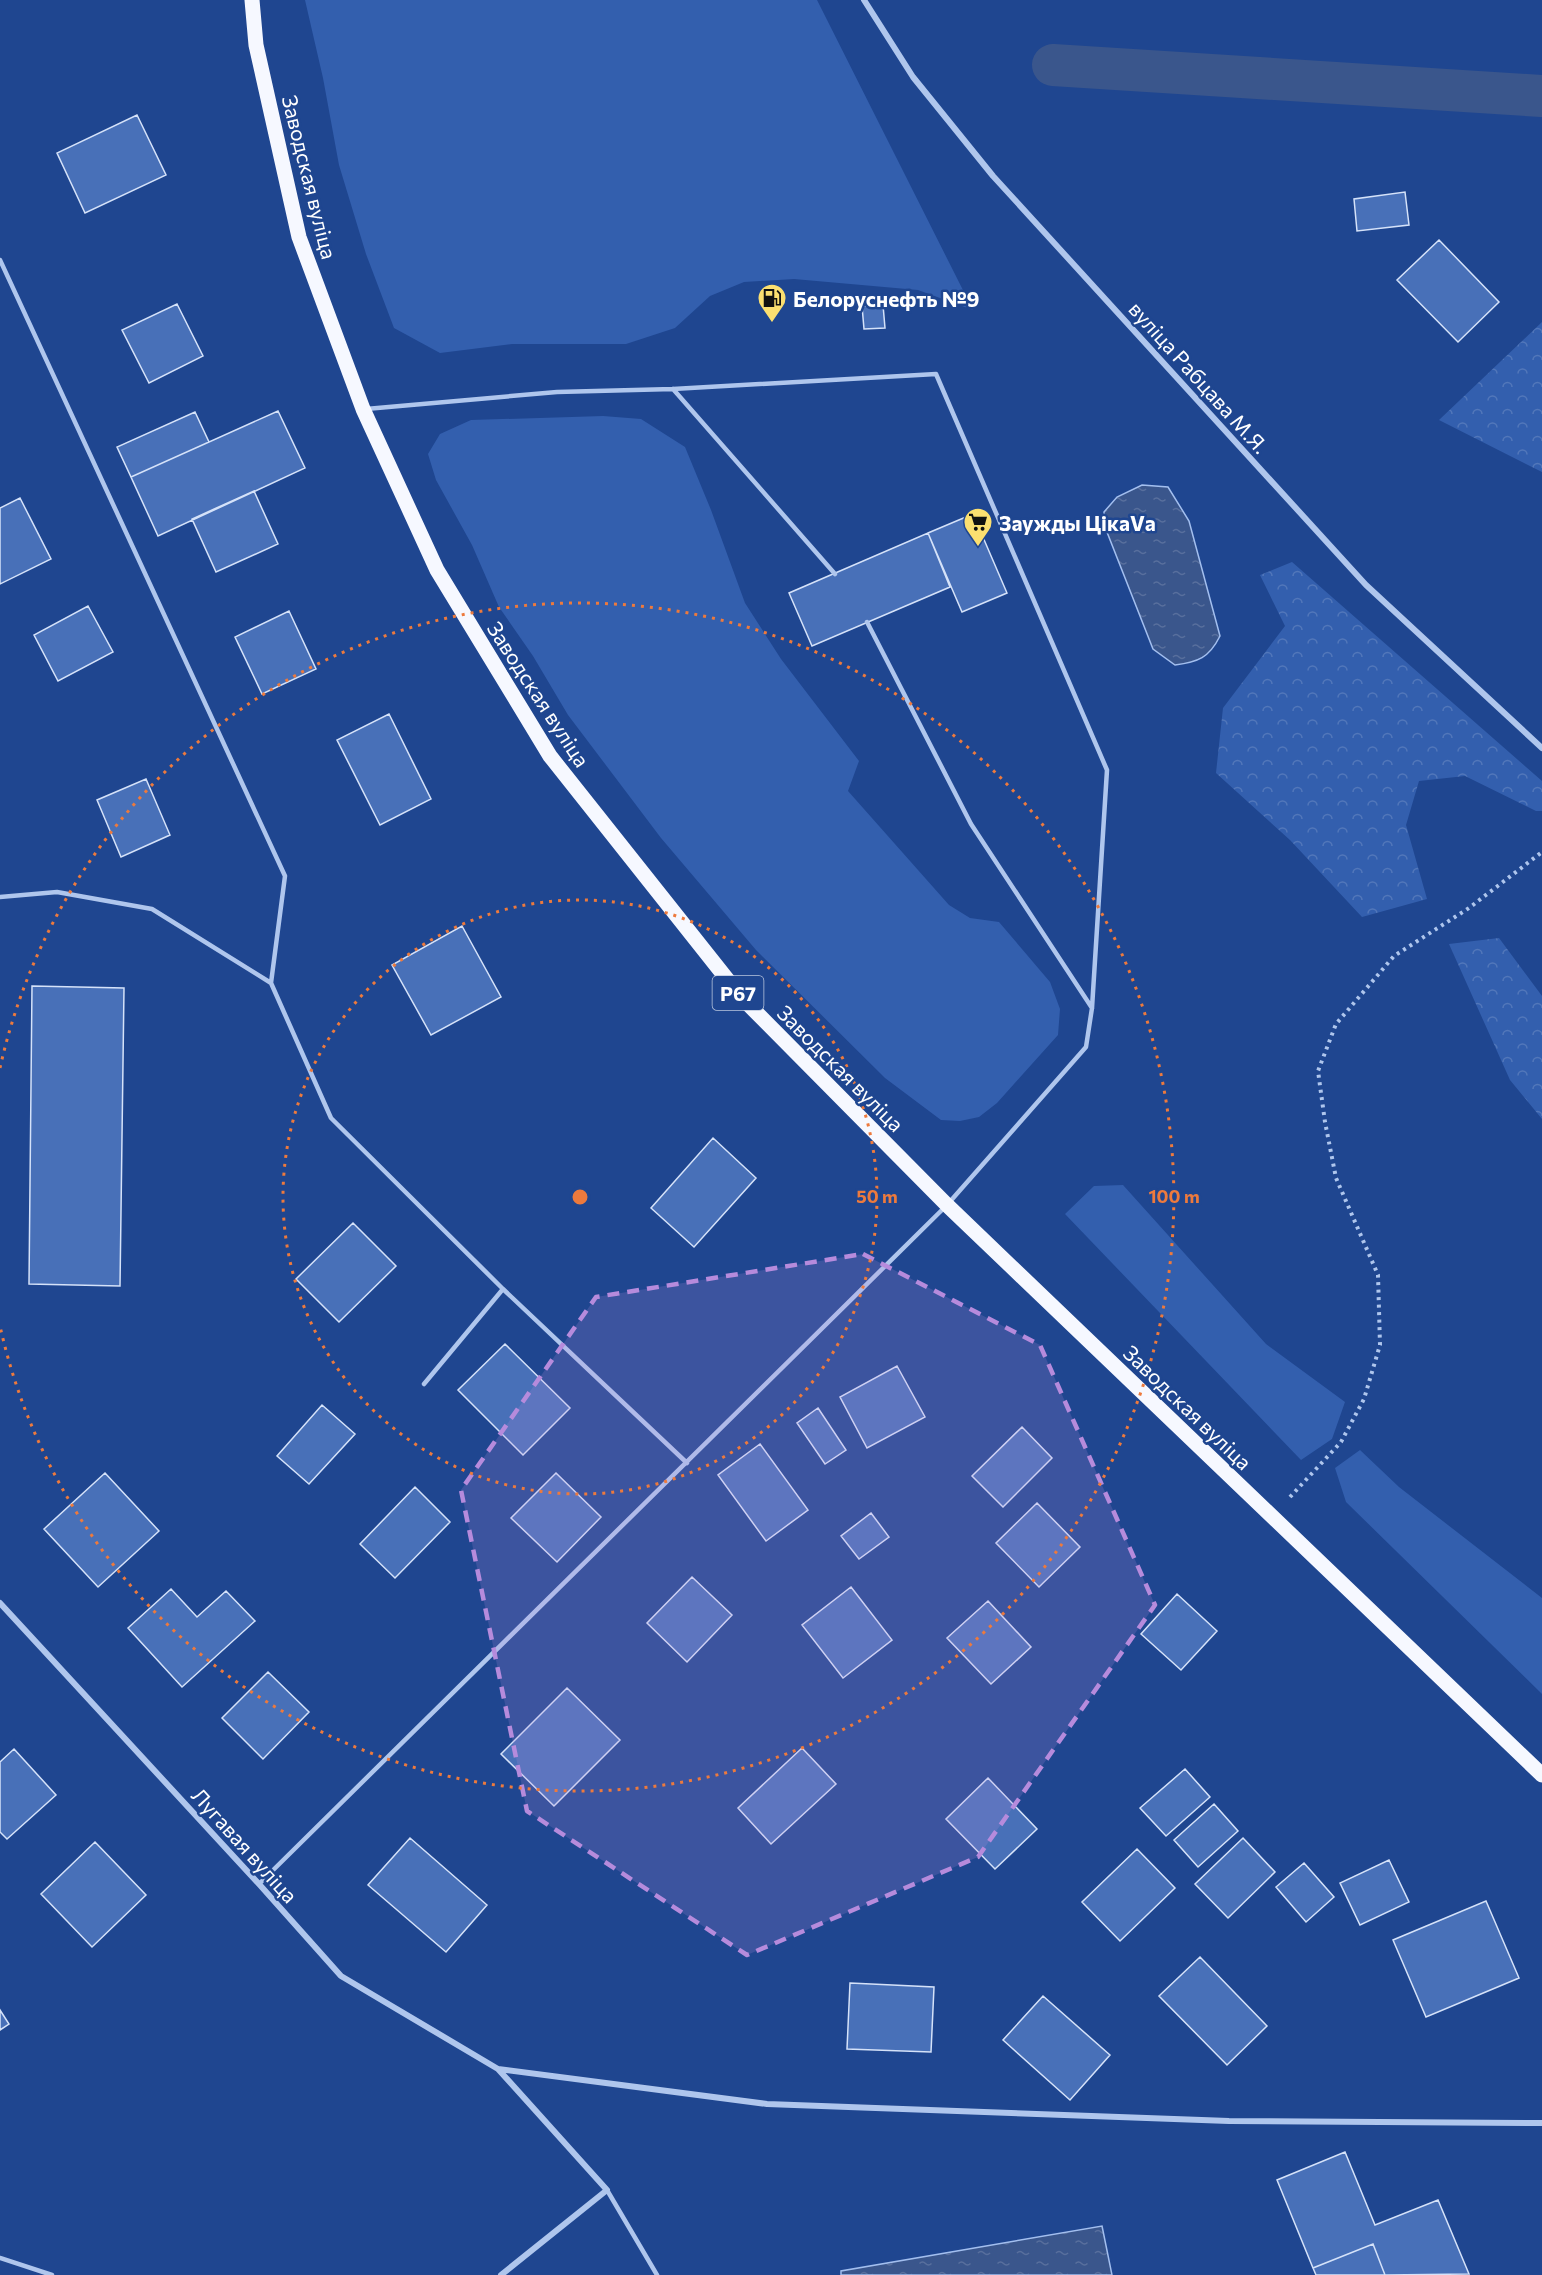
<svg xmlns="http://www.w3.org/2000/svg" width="1542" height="2275" font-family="Commissioner,sans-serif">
<defs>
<pattern id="forest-crowns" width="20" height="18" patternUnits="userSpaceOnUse" patternTransform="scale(1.5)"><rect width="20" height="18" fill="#335fae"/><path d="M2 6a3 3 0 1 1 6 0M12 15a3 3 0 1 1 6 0" fill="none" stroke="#5277ba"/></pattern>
<pattern id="water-ripples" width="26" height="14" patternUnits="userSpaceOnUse" patternTransform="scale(1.5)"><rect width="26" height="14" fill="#3a568c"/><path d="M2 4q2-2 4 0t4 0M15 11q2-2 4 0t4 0" fill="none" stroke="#586f9d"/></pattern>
</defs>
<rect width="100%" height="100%" fill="#1f4690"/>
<path fill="#335fae" d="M305,0H817L973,310L918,290L794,279L744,282L710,296L675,328L626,344H512L440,353L394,328L366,254L339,165L323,78Z
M603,416L641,419L685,447L711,510L745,603L781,659L859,761L848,791L949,905L970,918L999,922L1050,982L1060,1009L1058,1035L997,1103L979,1117L960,1121L941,1120L885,1078L756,950L661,838L568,715L533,656L499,607L472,545L436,480L428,454L440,434L471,420Z
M1123,1185L1266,1344L1345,1402L1332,1439L1301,1460L1065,1214L1094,1186Z
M1360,1450L1399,1487L1542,1598V1694L1346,1502L1335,1468Z"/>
<path fill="url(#forest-crowns)" d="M1542,322V472L1439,420Z
M1292,562L1542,781V811H1536L1465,776L1419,781L1406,825L1427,899L1362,917L1290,840L1216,773L1223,708L1285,626L1260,575Z
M1499,938L1542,996V1119L1510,1080L1449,944Z"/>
<path fill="url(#water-ripples)" stroke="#a3bfef" stroke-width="1.5" d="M1142,485L1168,487L1189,521L1220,636C1209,658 1198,662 1175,665L1153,649L1105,527L1104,512L1117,497Z
M1102,2226L1112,2275H841V2271Z"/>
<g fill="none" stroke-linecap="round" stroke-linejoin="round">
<path stroke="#3a568c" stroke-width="42" d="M1053,65L1542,96"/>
</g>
<path fill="#4870b8" stroke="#d5e2f9" stroke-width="1.5" d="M137,115L166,175L85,213L57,153Z
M1405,192L1409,225L1357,231L1354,199Z
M1439,240L1499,302L1458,342L1397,280Z
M177,304L203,356L149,383L122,330Z
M883,305L885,328L864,329L862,306Z
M278,411L305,468L158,536L131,477Z
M195,412L209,442L131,477L117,447Z
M254,491L278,544L216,572L192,519Z
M20,498L51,559L0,584V508Z
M973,514L1007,593L962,612L928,533Z
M928,533L950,587L812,646L789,593Z
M88,606L113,652L58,681L34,635Z
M289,611L316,669L262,694L235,637Z
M389,714L431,799L380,825L337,740Z
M146,779L170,835L121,857L97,800Z
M462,926L501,997L431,1035L392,965Z
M32,986L124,988L120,1286L29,1284Z
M713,1138L756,1178L694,1247L651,1208Z
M353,1223L396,1266L339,1322L296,1279Z
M505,1344L570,1408L523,1455L458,1390Z
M897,1366L925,1417L867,1448L840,1397Z
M322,1405L355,1434L309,1484L277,1456Z
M818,1408L846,1450L825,1464L797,1423Z
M1022,1427L1052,1458L1003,1507L972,1476Z
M760,1444L808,1510L766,1541L718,1475Z
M105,1473L159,1531L98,1587L44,1529Z
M556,1473L601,1517L557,1562L511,1518Z
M415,1487L450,1522L395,1578L360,1544Z
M1037,1503L1080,1547L1039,1587L996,1543Z
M871,1513L889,1537L859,1559L841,1536Z
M692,1577L732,1615L687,1662L647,1623Z
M851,1587L892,1640L843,1678L802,1625Z
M171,1589L197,1617L226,1591L255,1621L182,1687L128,1628Z
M1177,1594L1217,1631L1181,1670L1141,1634Z
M988,1601L1031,1647L991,1684L947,1638Z
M268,1672L309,1712L263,1759L222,1718Z
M567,1688L620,1740L554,1806L501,1754Z
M802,1748L836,1784L771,1844L738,1808Z
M14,1749L56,1795L7,1839L0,1832V1762Z
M1185,1769L1210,1797L1166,1836L1140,1808Z
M988,1778L1037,1829L995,1869L946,1819Z
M1214,1804L1238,1831L1198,1867L1174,1840Z
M410,1838L487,1905L446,1952L368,1885Z
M1243,1838L1275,1872L1228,1918L1195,1884Z
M95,1842L146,1895L92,1947L41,1894Z
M1137,1849L1175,1888L1120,1941L1082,1902Z
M1389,1860L1409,1902L1360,1925L1340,1883Z
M1304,1863L1334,1897L1306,1922L1276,1887Z
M1486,1901L1519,1978L1426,2017L1393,1940Z
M1200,1957L1267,2026L1227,2065L1159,1996Z
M850,1983L934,1987L931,2052L847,2049Z
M1043,1996L1110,2055L1070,2100L1003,2040Z
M0,2010L9,2024L0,2030Z
M1345,2152L1375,2225L1438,2200L1469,2274L1385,2275L1373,2244L1313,2268L1277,2180Z
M1373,2244L1385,2275H1316L1313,2268Z"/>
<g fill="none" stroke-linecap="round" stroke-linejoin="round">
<path stroke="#afc6ed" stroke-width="4" stroke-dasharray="3 4.5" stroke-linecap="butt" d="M1290,1497L1341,1442L1364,1399L1380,1345L1378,1275L1336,1178L1325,1122L1318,1071L1336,1024L1394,956L1469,908L1542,852"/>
<path stroke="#afc6ed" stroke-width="4.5" d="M0,260L285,876L271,983L331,1118L503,1289L687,1463
M673,389L835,574
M867,622L971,824L1092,1008
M0,897L57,892L152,909L271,983
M424,1384L503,1289
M259,1884L947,1205L1086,1047L1092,1008L1107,770L936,374L673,389L557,392L366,409
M607,2190L657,2275
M0,2258L52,2275"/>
<path stroke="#afc6ed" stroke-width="6" d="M864,0L913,77L993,176L1366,585L1542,748
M0,1603L259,1884L341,1976L498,2069L607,2190L501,2275
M498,2069L767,2104L1229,2121L1542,2123"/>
<path stroke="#f6f8ff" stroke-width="15" d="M252,0L256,45L299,237L363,409L437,570L550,756L742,998L947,1205L1542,1775"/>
</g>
<path fill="#b68bdc" fill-opacity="0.2" stroke="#b68bdc" stroke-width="4.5" stroke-dasharray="12 8" stroke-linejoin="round" d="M863,1254L1040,1345L1155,1605L978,1857L747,1955L527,1811L461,1490L596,1297Z"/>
<g fill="none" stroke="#ed7a3d" stroke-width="3" stroke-dasharray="3 6">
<circle cx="580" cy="1197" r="297"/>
<path d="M0 1068A594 594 0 1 1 0 1326"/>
</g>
<defs>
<g id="fuel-pin" transform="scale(1.5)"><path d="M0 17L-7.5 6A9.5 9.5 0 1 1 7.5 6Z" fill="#fbdf70" stroke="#1f4690"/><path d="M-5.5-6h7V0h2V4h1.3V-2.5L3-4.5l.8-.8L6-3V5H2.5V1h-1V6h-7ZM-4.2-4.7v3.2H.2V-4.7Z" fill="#111"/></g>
<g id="supermarket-pin" transform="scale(1.5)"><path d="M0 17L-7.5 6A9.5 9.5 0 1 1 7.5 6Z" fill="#fbdf70" stroke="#1f4690"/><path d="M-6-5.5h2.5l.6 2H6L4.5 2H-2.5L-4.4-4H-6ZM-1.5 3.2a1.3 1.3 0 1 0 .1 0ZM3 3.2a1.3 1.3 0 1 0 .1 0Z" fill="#111"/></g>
</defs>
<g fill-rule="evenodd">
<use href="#fuel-pin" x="772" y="298"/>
<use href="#supermarket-pin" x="978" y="522"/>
</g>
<g text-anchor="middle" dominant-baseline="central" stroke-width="5" stroke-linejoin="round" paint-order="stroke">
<rect fill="#1f4690" stroke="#bcc8de" stroke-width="1.5" x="712.5" y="976" width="51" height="34" rx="4.5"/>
<g font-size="20" font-weight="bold" fill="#fff">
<text x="738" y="993">Р67</text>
</g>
<g font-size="21" fill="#fff" stroke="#1f4690">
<text transform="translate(310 177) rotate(76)">Заводская вуліца</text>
<text transform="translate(1199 377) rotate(48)">вуліца Рабцава М.Я.</text>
<text transform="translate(539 694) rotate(57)">Заводская вуліца</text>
<text transform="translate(841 1068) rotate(45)">Заводская вуліца</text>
<text transform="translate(1188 1407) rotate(44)">Заводская вуліца</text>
<text transform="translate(245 1845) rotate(48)">Лугавая вуліца</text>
</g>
<g font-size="21" font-weight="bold" fill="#fff" stroke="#1f4690" text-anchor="start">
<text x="793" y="298">Белоруснефть №9</text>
<text x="999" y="522">Заужды ЦікаVа</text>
</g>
</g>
<circle cx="580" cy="1197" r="9" fill="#ed7a3d" stroke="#1f4690" stroke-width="3"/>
<g font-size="18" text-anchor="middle" font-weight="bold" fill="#ed7a3d" stroke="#1f4690" stroke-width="5" stroke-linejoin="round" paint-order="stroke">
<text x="877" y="1203">50 m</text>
<text x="1174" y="1203">100 m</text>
</g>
</svg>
